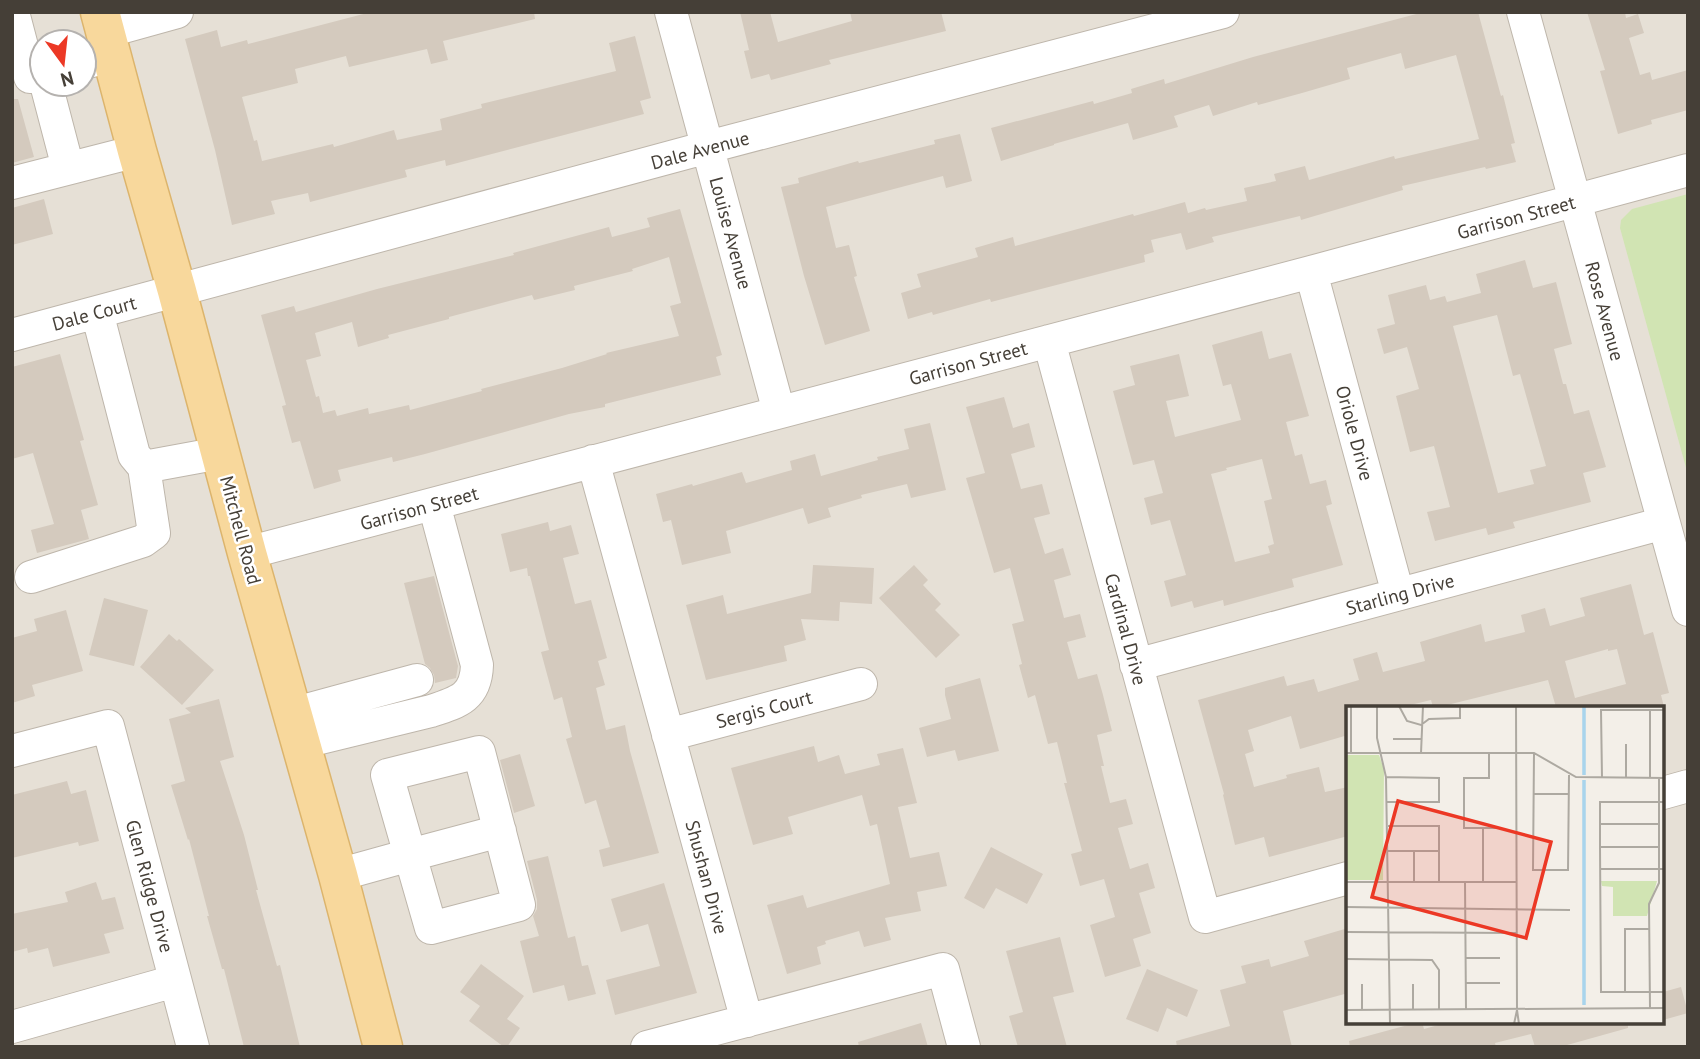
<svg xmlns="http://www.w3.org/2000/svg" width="1700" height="1059" font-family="'PT Sans',sans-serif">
<rect width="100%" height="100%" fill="#f3efe8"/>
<path fill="#e6e0d6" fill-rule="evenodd" d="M12,12H1688V1047H12ZM42,42H84V84H42ZM1348,707H1663V1022H1348Z"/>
<path fill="#d1e4b3" d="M1688,194V475L1620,228L1621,220L1632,209Z"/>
<path fill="#d4cabe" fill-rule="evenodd" d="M371,12H534L535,19L443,41L448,60L431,64L427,49L349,67L346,56L295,69L298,83L242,97L254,141L257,140L262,161L333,144L334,147L394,130L397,140L442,130L440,119L482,108L481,104L616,71L609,43L635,36L651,98L640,101L644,114L446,166L445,160L405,170L407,177L310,202L308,193L271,201L275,214L232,225L215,150L185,39L217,30L221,47L247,40L248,44Z
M740,12H770L778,42L852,21L850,12H941L946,31L829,60L831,64L771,80L769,74L751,79L744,51L749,50Z
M1424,12H1478L1501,96L1503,95L1515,143L1511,144L1516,162L1486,169L1485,167L1402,186L1403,190L1301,220L1300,216L1212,237L1214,242L1186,250L1181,233L1151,240L1154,252L1144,255L1145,262L991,302L990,299L933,315L932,312L908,319L901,293L921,287L917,274L978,257L975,248L1013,237L1015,246L1133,214L1134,216L1185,202L1188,213L1205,208L1206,210L1247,201L1244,188L1276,181L1274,174L1305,166L1309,180L1394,156L1395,159L1479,139L1456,55L1405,69L1401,53L1347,68L1350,79L1302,93L1258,105L1257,102L1213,116L1209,105L1174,116L1178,127L1133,140L1128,123L1054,144V145L1001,161L991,128L1093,101L1094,104L1132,93L1131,89L1164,79L1165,84L1253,57Z
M1587,12H1625L1626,18L1638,14L1644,33L1629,38L1640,75L1650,72L1652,80L1688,70V110L1651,120L1652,124L1618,134L1600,71L1605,70Z
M12,99H18L34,157L12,163Z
M960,134L972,181L946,188L943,176L826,207L836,248L849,245L857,276L854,277L870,331L825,345L804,276L781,187L799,183L798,178L858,161L859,163L935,144L934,140Z
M44,199L53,234L12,245V208Z
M680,209L722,355L716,357L721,375L605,404V407L569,414L425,454L393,462L392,457L338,470L341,481L314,489L300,441L292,443L282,406L286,405L261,315L294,306L296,312L377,289L514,255L513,253L609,227L612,237L650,227L647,218ZM669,257L681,303L670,306L679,336L606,353L607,354L562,368L481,389L482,391L410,410L409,405L369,414L368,408L337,416L335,410L323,413L319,396L316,397L306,360L321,356L315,333L352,322L358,347L389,338L388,335L449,319V317L532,295L534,300L575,290L574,286L633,271L632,269Z
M1525,260L1533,288L1556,282L1572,344L1554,349L1563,384H1566L1574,414L1589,410L1606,467L1583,473L1591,502L1513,522L1515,528L1488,535L1486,528L1435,541L1427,512L1450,507L1434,446L1410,452L1396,396L1419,389L1407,347L1384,354L1377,329L1395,324L1388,295L1426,285L1430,300L1445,296L1447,302L1481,293L1476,274ZM1497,315L1513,376L1520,374L1546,466L1530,470L1534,484L1498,493L1453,326Z
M1262,331L1269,359L1291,353L1309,416L1286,422L1295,456L1302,454L1310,484L1326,480L1332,504L1326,506L1343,565L1292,579L1294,587L1224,606L1223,600L1194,608L1192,601L1171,607L1164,581L1186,575L1170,520L1151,525L1144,498L1163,493L1154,460L1133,465L1113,391L1135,385L1130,366L1179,354L1189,396L1166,401L1175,437L1241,420L1231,384L1223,386L1212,345ZM1262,459L1272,499L1264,501L1274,544L1268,546L1270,553L1235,562L1211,474L1227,470L1226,468Z
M60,354L84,440L80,441L98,505L81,510L89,539L37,553L31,530L54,524L33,453L12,459V367Z
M1004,397L1013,428L1029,423L1035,447L1011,454L1021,489L1042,484L1050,514L1034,518L1045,554L1063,548L1071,575L1054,580L1064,618L1080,614L1086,637L1067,642L1078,679L1097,674L1103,695L1112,731L1097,735L1104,766H1101L1110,803L1126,799L1133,824L1118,828L1130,869L1148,863L1155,888L1139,893L1151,933L1133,939L1141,966L1105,977L1090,925L1115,917L1104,879L1080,886L1071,854L1082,851L1064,783H1067L1057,742L1048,744L1035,695L1028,698L1019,665L1022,664L1012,624L1024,621L1010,568L994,573L966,478L985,473L966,407Z
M930,423L946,490L911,498L907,484L861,495L862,498L828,508L831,517L808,524L803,508L726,531L731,553L682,565L671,520L663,522L656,494L692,484L693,486L742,472L746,483L792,470L790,461L815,454L821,476L878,460L877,457L909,449L904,429Z
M548,522L550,531L571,525L579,554L563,558L575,604L591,600L607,658L598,661L605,685L596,688L606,730L625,725L630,751L659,853L603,867L599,850L610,847L596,800L585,804L566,739L572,737L562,697L554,700L541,652L549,650L530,576H528L527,568L510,572L501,534Z
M813,565L874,568L872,604L840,602L839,621L801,619L806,640L784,646L787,661L706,680L686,605L723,595L727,614L811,593Z
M914,565L928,580L923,585L941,604L935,610L960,635L936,658L879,598Z
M434,576L458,666L456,678L435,683L434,675L430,668L425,664L404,583Z
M1631,584L1644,635L1653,632L1669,693L1661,695L1664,707H1556L1548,680L1439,707H1433L1431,700L1402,707H1348V735L1300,749L1291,716L1248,730L1254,751L1245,754L1254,787L1287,778L1286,775L1319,767L1325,792L1348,787V836L1269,857L1264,837L1235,845L1223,795L1224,794L1198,700L1284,676L1287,686L1314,679L1318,692L1359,680L1353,659L1377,652L1383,672L1425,661L1420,642L1481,624L1485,642L1525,632L1521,615L1545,608L1550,626L1585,616L1580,598ZM1608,649V651L1617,649L1626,684L1575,698L1565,661Z
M104,598L148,610L134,666L89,655Z
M66,610L83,671L32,685L35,696L12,703V638L37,631L34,619Z
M169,634L177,641L179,639L214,670L182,705L140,667Z
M980,678L999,751L958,761L955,750L927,757L919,728L951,719L945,695V688Z
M219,699L234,757L220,761L244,835L258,890H256L277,966L280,965L300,1047H244L224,969H222L207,916H209L189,839L188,840L171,785L185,781L169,719L191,713L185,708Z
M814,746L818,762L839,755L845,774L880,765L877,754L903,748L917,803L898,807L910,858L939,852L947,886L917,892L921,911L885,918L891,940L864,947L859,931L825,941L826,944L817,947L821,964L787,974L767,905L803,895L807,908L890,884L877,824L870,826L862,795L788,817L793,834L753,845L731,768Z
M520,754L535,806L514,813L500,760Z
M67,781L71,794L86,790L99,841L79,846L78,842L12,858V795Z
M991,847L1043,874L1027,904L996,888L984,909L964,898Z
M548,856L568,938L575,936L582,966L588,965L596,994L568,1001L564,985L533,993L520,941L539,936L533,916L537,909V900L527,861Z
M96,882L102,900L115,897L124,929L104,934L110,953L53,967L48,948L28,953L27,948L12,952V914L68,902L65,892Z
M664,883L697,993L615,1015L606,980L660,966L648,924L621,932L611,899Z
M1348,928V993L1283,1011L1292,1047H1177L1176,1041L1230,1026L1220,990L1246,983L1241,966L1269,959L1271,967L1309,956L1304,941Z
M1060,937L1074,992L1053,997L1067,1047H1018L1009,1016L1023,1012L1006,951Z
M481,964L524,996L507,1019L520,1028L507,1047H504L469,1021L480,1006L460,992Z
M1147,969L1198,990L1187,1017L1167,1008L1158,1032L1126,1019Z
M1681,987L1688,1013L1663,1020V992Z
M1419,1022H1422L1424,1029L1449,1022H1628V1028L1560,1047H1535L1531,1034L1495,1043L1496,1047H1350L1349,1041Z
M921,1023L928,1047H859L858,1042Z"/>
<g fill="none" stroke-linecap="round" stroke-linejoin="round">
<g stroke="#beb6ab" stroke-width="34">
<path id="minor" d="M13,12L30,77
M671,12L779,412
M1523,12L1688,610
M105,32L177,12
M84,63L112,56
M46,84L68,168
M12,183L137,151
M1311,272L1398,594
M97,312L134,455L144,467L220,453
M12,335L708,147L1223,12
M1049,341L1205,917L1348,878
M593,461L747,1021
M247,553L1311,272L1688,170
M31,577L143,541L154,533L144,467
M1136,665L1664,523
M292,714L417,680
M668,735L861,684
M300,743L431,711C459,702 476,697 477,665L434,504
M12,751L108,726L193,1047
M1663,793L1688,786
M338,875L410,855L387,775L479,752L519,905L431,928L410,855L500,831
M12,1027L175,981
M647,1047L943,969L964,1047"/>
</g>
<g stroke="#dcb46c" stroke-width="41">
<path id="major" d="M100,12L137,151L177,291L247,553L338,875L383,1047"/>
</g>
<use href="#minor" stroke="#fff" stroke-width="32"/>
<use href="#major" stroke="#f8d89c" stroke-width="38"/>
</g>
<g text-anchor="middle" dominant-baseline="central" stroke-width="5" stroke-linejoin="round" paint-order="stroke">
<g font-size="19" fill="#453f37" stroke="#fff">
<text transform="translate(700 150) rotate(-15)">Dale Avenue</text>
<text transform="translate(1516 217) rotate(-15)">Garrison Street</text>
<text transform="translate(731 233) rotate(75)">Louise Avenue</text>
<text transform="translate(1605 311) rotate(75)">Rose Avenue</text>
<text transform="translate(94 313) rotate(-15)">Dale Court</text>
<text transform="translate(968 363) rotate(-15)">Garrison Street</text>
<text transform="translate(1355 433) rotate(75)">Oriole Drive</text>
<text transform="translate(419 508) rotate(-15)">Garrison Street</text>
<text transform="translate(241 530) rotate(75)">Mitchell Road</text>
<text transform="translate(1400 594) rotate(-15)">Starling Drive</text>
<text transform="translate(1126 629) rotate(75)">Cardinal Drive</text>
<text transform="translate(764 709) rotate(-15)">Sergis Court</text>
<text transform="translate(707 877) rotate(75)">Shushan Drive</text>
<text transform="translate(150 886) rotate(75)">Glen Ridge Drive</text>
</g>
</g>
<g transform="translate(1346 706)">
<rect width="318" height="318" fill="#f3efe8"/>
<path d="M0,49H33L38,63L37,174H0ZM255,175H311L301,210H267V181L256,180Z" fill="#d1e4b3"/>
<path fill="none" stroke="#a8d4ec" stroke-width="3.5" d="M238,0V69M238,299V74"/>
<path fill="none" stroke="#ada9a1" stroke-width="2" d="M5,0V47M31,0V32L40,71L44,318M53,0L61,15L75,19L83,13L114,12V0M170,0L171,304M304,4V72M47,33H75M280,38V72M0,47H188L230,71L319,72M75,47L77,0M143,47V72H118V122H154M188,47L187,164H222L223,69M40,71L93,72V96H40M256,72L255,4H319M188,88H222M319,96H254V141L255,286H319M254,118H313M42,120H93V176M137,122V176M254,141H313M42,145H93M68,145V176M254,163H319M0,176H171M119,176L120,304M0,201L224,204M0,226L171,227M119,252H154M0,253L86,254L93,264V304M119,277H154M279,286V223H303M304,302L303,198L313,177V72M0,304L319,302M16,304V278M67,304V278M168,318L171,304L173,318"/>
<path fill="#ec3825" fill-opacity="0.15" stroke="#ec3825" stroke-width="3.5" d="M52,95L205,136L180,232L26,191Z"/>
<rect width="318" height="318" fill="none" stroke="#453f37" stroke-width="3.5"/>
</g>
<rect width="1700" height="1059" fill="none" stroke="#453f37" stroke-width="28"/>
<g transform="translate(63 63) rotate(165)"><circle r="33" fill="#ffffff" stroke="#b5b2af" stroke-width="2"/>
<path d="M0-5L12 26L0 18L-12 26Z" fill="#ec3825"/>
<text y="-10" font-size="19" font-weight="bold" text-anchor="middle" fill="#453f37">N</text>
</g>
</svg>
